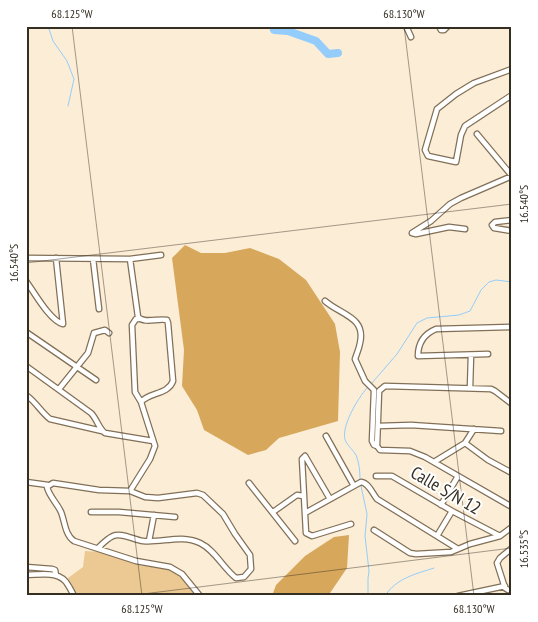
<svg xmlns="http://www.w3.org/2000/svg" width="538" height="622" font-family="'PT Sans Narrow',sans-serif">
<rect width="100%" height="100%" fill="#fcedd7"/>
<path fill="#ecc993" d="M85,551L102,552L142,566L163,567L174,571L182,576L198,596H76L68,578L83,567Z"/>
<path fill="#d7a75c" d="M185,245L201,253H225L250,248L279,259L306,280L335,324L340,352L338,421L279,438L266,450L248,455L204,430L197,410L182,386L184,350L172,258Z
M349,535L347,568L328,596H272L276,585L305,556L334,537Z"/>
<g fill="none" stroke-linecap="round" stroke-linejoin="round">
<path stroke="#94cdfb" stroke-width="1" d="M48,26L53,41L67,61L74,79L68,106
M372,383L397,354L417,323L427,318L459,315L470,311L481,290L489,282L496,280L512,282
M360,479C360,471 359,462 356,455C353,450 349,447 346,442C339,429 358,398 367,388
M361,486L367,514L365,536L369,571L368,578V596
M385,596C396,578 416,574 434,568"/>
<path stroke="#94cdfb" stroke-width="8" d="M273,26L274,30L288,31L316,41L328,54L338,53"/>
<g stroke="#817057" stroke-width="7">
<path id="minor" d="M406,26L411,37
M439,26L441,30H444L448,26
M512,69L474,83L456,94L437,109L425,150L428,156L456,162L461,135L465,126L512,95
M477,134L512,176
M512,220L495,222L492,225L494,228L512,231
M465,229L449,227L416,234L412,233L431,221L450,204L461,198L512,176
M26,258L130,259L161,255
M93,259L99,309
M26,281C34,292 50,321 63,324L56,258
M325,301C341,315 366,317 360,343C359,349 357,353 355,359L365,381L374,390L372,441L374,445L377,446
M139,319H136L132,325L135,392L141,402
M26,332L96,380
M488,354L418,356C418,343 424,334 436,329L512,327
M26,366L91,413C97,419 99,429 105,433L153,441
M470,388L471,355
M59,389L88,353L94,333L105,330L109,333
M26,395C36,402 41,412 50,419L102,431
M512,404L495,391L491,389L385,386L379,391L377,446L380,450L410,451L425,457L512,507
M378,426L411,425L501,431
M326,436L354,486
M465,443L488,460L512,473
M305,456L302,459L306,533L312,536L351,524
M305,456L330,499
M434,462L465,443L474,429
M376,476H392L452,511L500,536
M26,482L48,485
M249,483L295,541
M130,491L150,459L155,446L141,402C149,392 168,395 173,381L168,323L167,320C158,318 145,324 138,317L130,259
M441,505L458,476
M91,512H119L175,517
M273,512L297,495L303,496
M305,513L361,482C369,483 372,493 377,499L458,549
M374,530L410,553L416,554L451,552L470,544L500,536L512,527
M437,536L452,511
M149,541L154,515
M98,548C102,544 108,538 113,536C121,532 134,540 143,541C162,543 181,534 200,543C215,550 223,568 236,578L244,577L251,569L250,555L235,534L223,514L203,495L197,493L158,498L145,497L130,491L99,490L53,483L47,487C49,496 57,503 61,512C65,522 65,535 74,541L136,561L170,567L182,574L200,596
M512,548L500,558L497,563L505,588L508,590L512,589
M26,567L52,569L55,570L56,575
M26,575C41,575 60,570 68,585C70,588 72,592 74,596
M458,596L505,586"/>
</g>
<use href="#minor" stroke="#fff" stroke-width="4.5"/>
</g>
<path fill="none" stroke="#352e23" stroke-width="1" stroke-opacity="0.45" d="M72,26L142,596M404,26L474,596M26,263L512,204M127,596L512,548"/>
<g text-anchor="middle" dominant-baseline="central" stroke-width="4" stroke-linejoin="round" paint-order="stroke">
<g font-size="18" fill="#352e23" stroke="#fff">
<text transform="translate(446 490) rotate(30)">Calle S/N 12</text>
</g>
</g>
<rect width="538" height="622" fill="none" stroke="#ffffff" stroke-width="55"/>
<rect x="28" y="28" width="482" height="566" fill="none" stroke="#352e23" stroke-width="2"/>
<g font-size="12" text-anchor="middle" fill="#352e23">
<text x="72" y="18">68.125°W</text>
<text x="404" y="18">68.130°W</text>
<text transform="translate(524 204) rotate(-90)" y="4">16.540°S</text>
<text transform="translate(14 263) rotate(-90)" y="4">16.540°S</text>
<text transform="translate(524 549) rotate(-90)" y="4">16.535°S</text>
<text x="142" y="613">68.125°W</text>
<text x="474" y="613">68.130°W</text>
</g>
</svg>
